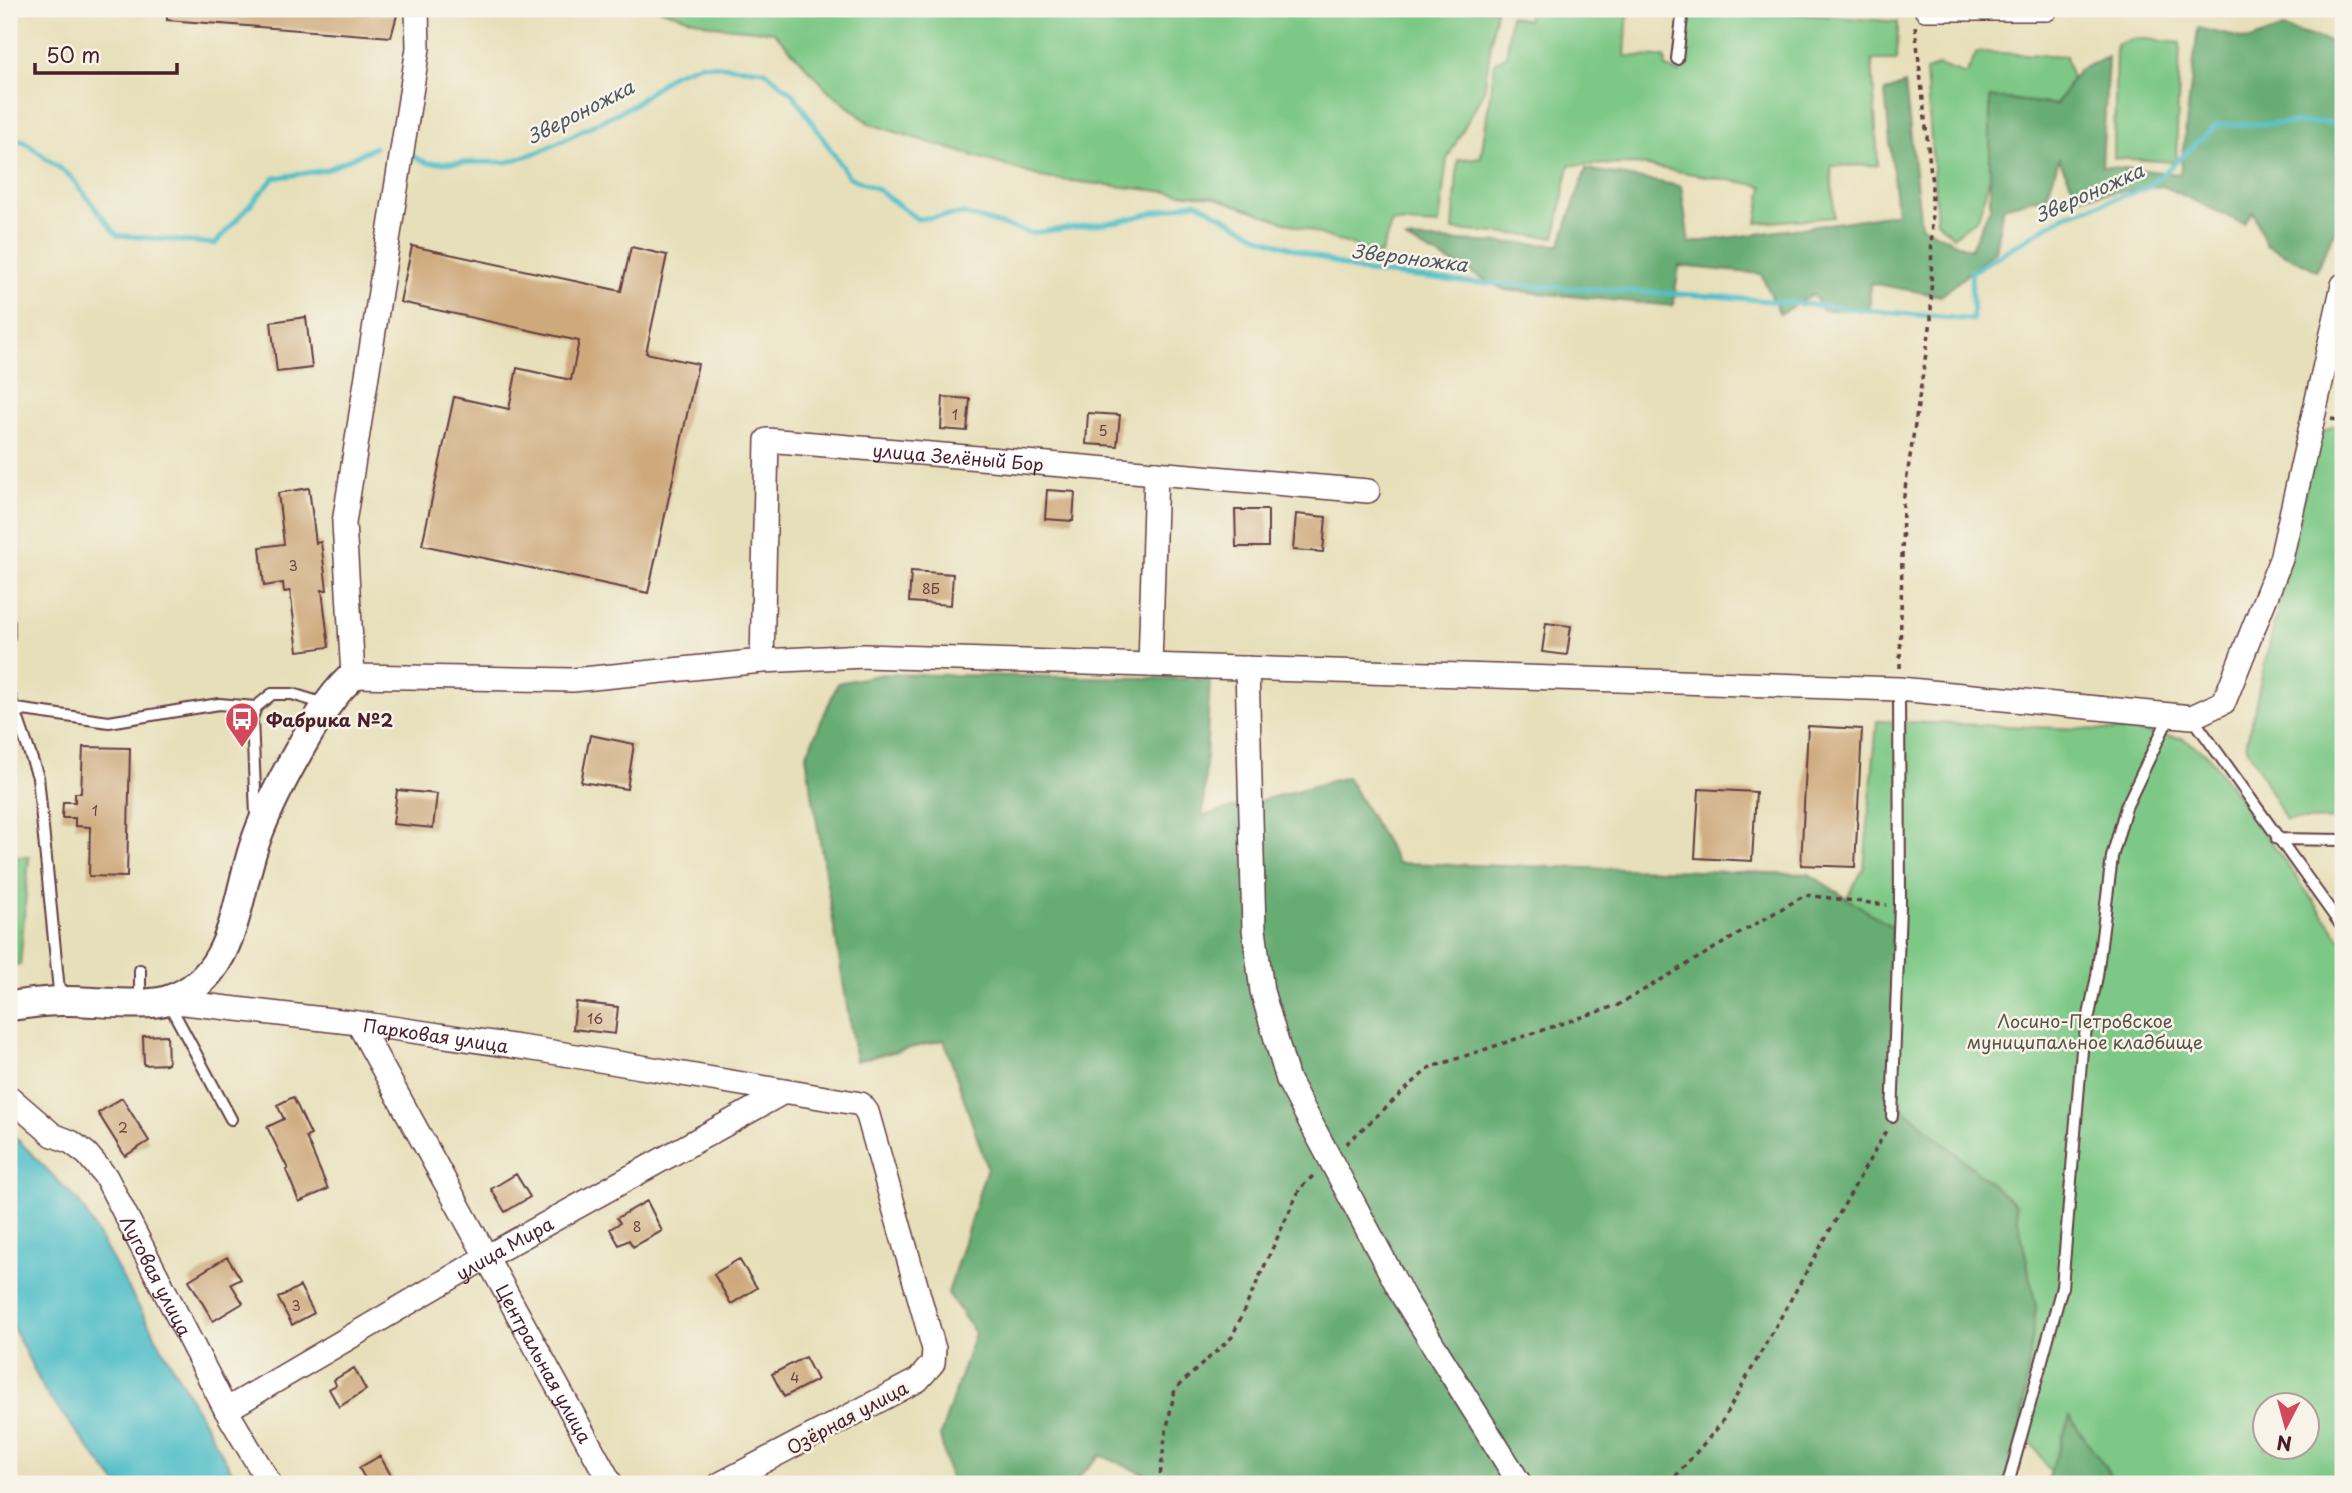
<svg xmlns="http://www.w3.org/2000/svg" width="2352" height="1493" font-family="'Playpen Sans',sans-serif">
<rect width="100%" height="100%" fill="#f7f3e8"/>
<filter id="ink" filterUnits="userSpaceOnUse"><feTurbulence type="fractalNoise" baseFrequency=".0143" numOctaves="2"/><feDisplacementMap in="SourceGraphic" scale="14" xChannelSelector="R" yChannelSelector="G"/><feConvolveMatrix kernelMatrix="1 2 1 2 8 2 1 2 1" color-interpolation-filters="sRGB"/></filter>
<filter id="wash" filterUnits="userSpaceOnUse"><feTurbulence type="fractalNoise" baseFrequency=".00686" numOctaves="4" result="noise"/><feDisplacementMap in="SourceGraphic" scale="28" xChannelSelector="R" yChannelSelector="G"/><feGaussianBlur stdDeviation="1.57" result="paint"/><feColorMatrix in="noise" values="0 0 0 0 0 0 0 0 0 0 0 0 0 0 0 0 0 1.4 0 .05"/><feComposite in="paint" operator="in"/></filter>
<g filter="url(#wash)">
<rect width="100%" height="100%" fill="#e7dfb9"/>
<path fill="#7dc886" stroke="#647458" stroke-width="2" fill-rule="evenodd" d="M659,9H1496L1484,91L1447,159L1439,225L1392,222L1380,255L1213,197L1045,178L870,124L828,90L774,32L714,26Z
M1530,9H1628L1625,56L1665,57L1666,68L1679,73L1691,9H1739L1898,22L1897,60H1872L1878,165L1831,166L1834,217L1757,223L1763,186L1636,164L1569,165L1555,237L1453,230L1458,160L1481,157L1495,62L1507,55L1510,16L1527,20Z
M2135,38L2180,43L2176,162L2114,158L2116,45Z
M1977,52L2066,56L2072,79L2056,105L1990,97V177L1978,218L1953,237L1937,221L1926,72L1938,65L1966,75Z
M2333,426L2343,427V819L2286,820L2246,745L2318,436Z
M1877,721L2133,731L2182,738L2208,755L2343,942V1484H2059L1839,1158L1817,949L1864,868ZM2264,1406H2306V1448H2264Z
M9,857H29L20,965L9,964Z"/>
<path fill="#66ac73" stroke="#58664f" stroke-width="2" d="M2198,28L2250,40L2283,28L2335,43L2343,164V215L2316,270L2266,245L2253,212L2244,224L2163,186L2078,197L2059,159L2047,196L2003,207L1995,251L1941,296L1870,283V310H1823L1813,294L1780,314L1761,274L1679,266L1673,306L1505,290L1405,239L1560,245L1586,169L1681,186L1689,243C1759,233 1828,226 1897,213L1885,92L1905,84L1921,226L1970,250L1990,208V97L2056,105L2078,70L2108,57L2102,166L2180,174Z
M883,674L1210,679L1203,816L1347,777L1398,863L1809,874L1892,927V1099L2015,1204L2036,1307L2013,1484H1168L1100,1455L1072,1484H951L940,1436L975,1333L948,1293L987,1167L944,1040L856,1061L806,756L838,683Z
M2070,1417L2117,1484H2046Z"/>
<path fill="#50bec8" stroke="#4d6e7a" stroke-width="2" d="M9,1131L80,1203L239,1484H117L45,1392L9,1319Z"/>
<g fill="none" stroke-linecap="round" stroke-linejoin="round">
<path stroke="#50bec8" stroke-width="5" d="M9,141L22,140L71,177L117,235L215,244L274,178L326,170L375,147
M407,154L428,163L508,162L541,151L633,105L673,74L700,64L764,70L794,95L849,177L877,189L917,219L964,214L1031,233L1120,221L1196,202L1262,238L1359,271L1464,282L1715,296L1973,320L1971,272L2066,215L2147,188L2217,125L2343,122"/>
</g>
<g id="blocks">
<path fill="#cea97b" d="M167,9H305L397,15L391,37L167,20Z
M412,246L621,291L631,247L667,255L646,353L698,364L648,593L422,545L454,397L509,409L517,368L571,380L579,341L400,302Z
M306,317L312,368L277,372L271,322Z
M943,397L970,399L967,431L941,429Z
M1088,413L1120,415L1117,446L1086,444Z
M309,488L316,543L321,542L327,590H322L329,647L298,651L290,591L284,592L283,583L264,586L260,547L284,544L278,493Z
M1047,490L1075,492L1073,521L1045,519Z
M1235,510H1268V547H1236Z
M1296,514L1326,517L1323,552L1293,550Z
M911,571L953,574L951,605L909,602Z
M1546,623L1571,626L1567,655L1542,652Z
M1808,726L1862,729L1855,867L1801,865Z
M590,735L634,744L627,789L581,782Z
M83,747L130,748L127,877L89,876L90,827L75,826V818H62L63,802H75V793H81Z
M1699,789L1756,792L1752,861L1695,858Z
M397,790L437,794L433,828L393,824Z
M576,1002L618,1007L615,1034L573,1029Z
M167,1035L168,1064L144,1065L143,1036Z
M293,1097L311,1135L306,1137L328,1189L299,1202L286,1170L288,1169L267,1127L284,1119L277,1105Z
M122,1098L149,1141L125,1156L98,1113Z
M516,1174L530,1197L505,1212L491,1189Z
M647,1201L662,1231L633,1247L629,1240L619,1245L610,1229L620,1223L617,1218Z
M227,1257L241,1279L231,1284L243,1303L213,1321L189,1280Z
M739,1259L757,1288L731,1304L714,1274Z
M300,1286L314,1313L292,1325L278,1298Z
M805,1357L817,1380L784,1397L772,1374Z
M354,1368L366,1390L339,1407L329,1389L336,1385L334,1380Z
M380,1456L396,1484H368L359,1468Z"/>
</g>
</g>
<g filter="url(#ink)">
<use href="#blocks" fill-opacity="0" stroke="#623c40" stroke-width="2"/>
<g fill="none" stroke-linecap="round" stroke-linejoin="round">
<g stroke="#623c40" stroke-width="14">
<path id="service" d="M1677,59L1683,9
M9,623V637
M9,693L38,777L60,1001
M9,708L109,722L219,704L256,707
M2192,717L2343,928
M256,815L252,718L256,707L272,694H292L325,704
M2277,839L2343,840
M140,1001V970
M168,1002L231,1119
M1892,1116L1900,906L1899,689
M2008,1484L2062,1287L2082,1050L2097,976L2112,857L2126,807L2170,715"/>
</g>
<g stroke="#623c40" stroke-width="26">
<g id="minor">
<path d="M417,9L418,48L344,523L353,676L573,680L762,661L864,656L1899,689L2192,717L2224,702L2281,559L2343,285"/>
<path d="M1926,9H2046"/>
<path id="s1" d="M762,661L767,440L1368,491"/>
<path d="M1150,665L1156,473"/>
<path d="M1247,668L1254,929L1262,991L1288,1080L1404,1298L1520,1484"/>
<path id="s2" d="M167,1001L358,1023L540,1050L861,1104L867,1112L934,1349L933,1363L918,1380L720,1484"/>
<path id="s3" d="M358,1023L611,1484"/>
<path id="s4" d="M9,1097L53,1135L71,1142L87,1154L106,1177L226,1410L270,1484"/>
<path id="s5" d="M226,1410L488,1256L784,1092"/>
</g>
</g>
<g stroke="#623c40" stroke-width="32">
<path id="tertiary" d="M9,1006C26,1004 44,1001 62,1001C90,1000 144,1008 168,1000C237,978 235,897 256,840C270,800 321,701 353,676"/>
</g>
<path stroke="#623c40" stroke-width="3.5" stroke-dasharray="5 5" stroke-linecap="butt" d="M2331,419L2343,421
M1900,668L1903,502L1931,321L1932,184L1915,25
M1346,1144L1429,1068L1618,1005L1805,895L1887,905
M1159,1484L1165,1437L1175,1389L1232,1337L1300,1188L1315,1174
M1669,1484L1720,1425L1887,1129"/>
<use href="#service" stroke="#fff" stroke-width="10"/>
<use href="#minor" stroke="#fff" stroke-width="23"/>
<use href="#tertiary" stroke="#fff" stroke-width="28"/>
</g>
</g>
<defs>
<g id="bus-pin" transform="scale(1.75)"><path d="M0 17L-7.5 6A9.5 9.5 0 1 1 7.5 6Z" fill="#d1495b" stroke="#f7f3e8"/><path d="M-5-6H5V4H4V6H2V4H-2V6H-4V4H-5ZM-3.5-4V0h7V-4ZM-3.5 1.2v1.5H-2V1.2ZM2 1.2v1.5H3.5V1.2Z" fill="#fff"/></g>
</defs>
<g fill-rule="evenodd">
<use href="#bus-pin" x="242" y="719"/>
</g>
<g text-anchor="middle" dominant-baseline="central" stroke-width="5" stroke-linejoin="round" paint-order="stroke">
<g font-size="14" fill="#6b423f">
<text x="955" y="414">1</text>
<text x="1103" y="430">5</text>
<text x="293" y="565">3</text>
<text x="931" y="588">8Б</text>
<text x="95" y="810">1</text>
<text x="595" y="1018">16</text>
<text x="123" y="1127">2</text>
<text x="637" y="1226">8</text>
<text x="296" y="1305">3</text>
<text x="795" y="1377">4</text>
</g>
<g font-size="18" fill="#4a1f2b" stroke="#f7f3e8">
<text stroke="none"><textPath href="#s1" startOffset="413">улица Зелёный Бор</textPath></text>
<text stroke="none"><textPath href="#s2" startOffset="271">Парковая улица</textPath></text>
<text stroke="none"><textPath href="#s5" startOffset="322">улица Мира</textPath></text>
<text stroke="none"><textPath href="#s4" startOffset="238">Луговая улица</textPath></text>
<text stroke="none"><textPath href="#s3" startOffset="388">Центральная улица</textPath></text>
<text transform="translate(847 1417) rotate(-28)">Озёрная улица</text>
</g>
<g font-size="18" font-weight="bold" fill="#4a1f2b" stroke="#f7f3e8" text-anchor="start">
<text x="266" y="719">Фабрика №2</text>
</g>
<g font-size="18" fill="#595246" stroke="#f7f3e8">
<text x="2085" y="1020">Лосино-Петровское<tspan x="2085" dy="21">муниципальное кладбище</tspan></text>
</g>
<g font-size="19" font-style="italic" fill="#4c5762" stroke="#f7f3e8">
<text transform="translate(580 111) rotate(-27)">Звероножка</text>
<text transform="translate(2089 192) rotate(-24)">Звероножка</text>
<text transform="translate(1410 257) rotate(7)">Звероножка</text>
</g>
</g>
<rect width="2352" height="1493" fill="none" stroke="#f7f3e8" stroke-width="35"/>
<g transform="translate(2286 1426) rotate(186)"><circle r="33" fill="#f7f3e8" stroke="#b29e9c" stroke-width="2"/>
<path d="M0-5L12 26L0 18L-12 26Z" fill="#d1495b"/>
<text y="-10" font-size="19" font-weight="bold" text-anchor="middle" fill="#4a1f2b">N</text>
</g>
<path d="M35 63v10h142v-10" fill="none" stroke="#4a1f2b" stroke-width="3.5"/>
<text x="46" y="63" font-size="21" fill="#4a1f2b" stroke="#f7f3e8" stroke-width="5" paint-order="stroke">50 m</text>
</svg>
